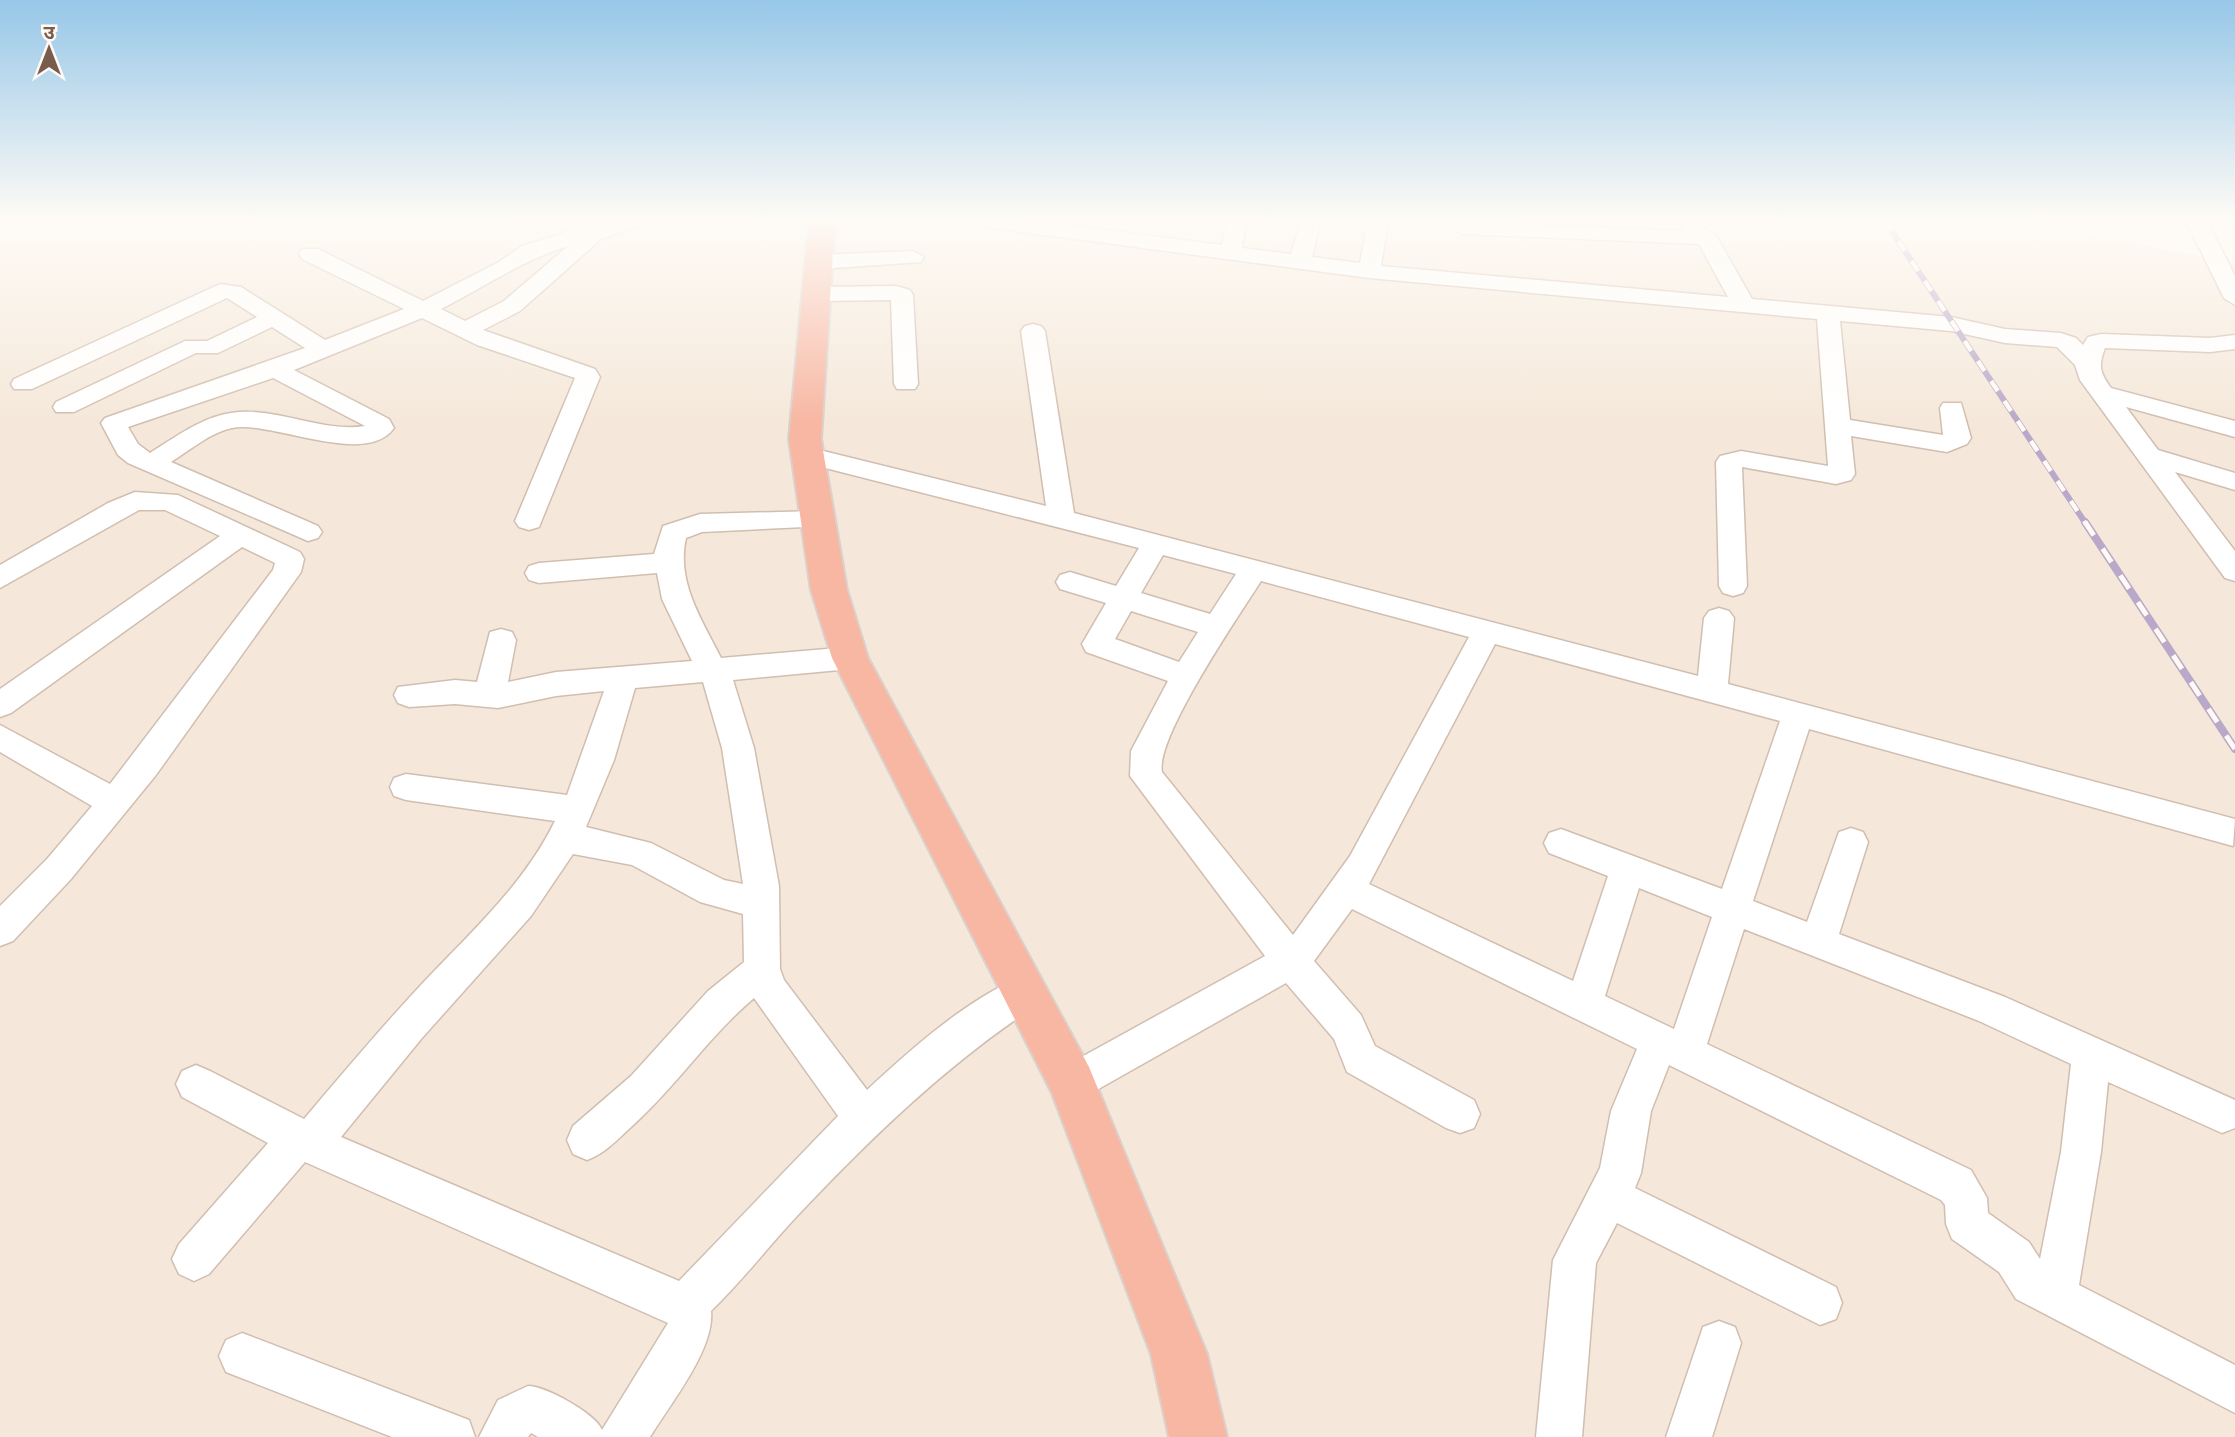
<svg xmlns="http://www.w3.org/2000/svg" width="2235" height="1437" font-family="Montserrat,'Noto Sans Devanagari',sans-serif">
<rect width="100%" height="100%" fill="#fdf6ec"/>
<path fill="#f5e8da" d="M0,221H2038L2051,228L2235,263V1437H0Z"/>
<g fill="none" stroke-linecap="round" stroke-linejoin="round">
<g stroke="#d1beb0" stroke-width="3">
<path id="minor" d="M585,221H644L641,225L601,239L520,311L483,330L595,369L600,377L539,527L529,530L519,527L515,521L575,378L477,345L422,318L294,370L389,419L394,428C366,468 271,420 232,428C211,432 189,451 171,462L318,526L322,532L318,538L308,541L128,463L118,455L101,423L105,418L305,348L272,327L218,353H196L74,412H56L53,407L56,402L185,341H207L257,317L227,298L32,389H14L11,384L14,379L220,284L241,287L325,340L404,309L302,259L299,254L302,249H318L423,301L499,262L522,246L559,235ZM568,246L504,301L465,321L441,309C482,288 523,260 568,246ZM273,378L365,426C320,433 276,406 231,413C202,417 174,438 150,453L138,444L128,427Z
M975,221H1036L1222,245L1226,221H1246L1242,248L1291,254L1301,221H1321L1312,257L1360,263L1368,221H1388L1381,266L1728,297L1699,244L1462,234L1452,228L1462,222L1683,231L1685,224L1692,222L1715,234L1752,299L1951,317L2005,329L2061,333L2076,338L2083,345L2088,337L2101,334L2210,338L2235,335V349L2210,352L2105,348C2098,366 2100,373 2111,388L2235,421V437L2126,407L2158,450L2235,473V490L2175,472L2235,551V581L2225,578L2080,380L2075,365L2057,347L2005,343L1951,331L1840,321L1850,420L1943,435L1940,408L1943,403H1961L1971,438L1967,444L1947,452L1851,436L1855,474L1851,480L1836,484L1742,467L1747,586L1743,593L1733,596L1723,593L1719,586L1716,462L1720,456L1741,451L1828,466L1817,319L1369,278L985,227Z
M2186,221H2207L2235,276V305L2224,298Z
M913,251L924,257L921,262L820,269L809,262L820,255Z
M896,286L910,290L913,295L918,384L915,389H897L894,384L891,300L818,301L807,294L818,287Z
M1033,324L1041,326L1045,331L1074,513L1698,676L1704,618L1709,611L1719,608L1729,611L1734,618L1728,684L2235,819L2233,846L1809,729L1753,901L1807,922L1839,832L1851,828L1863,832L1868,842L1839,934L2005,997L2235,1100V1128L2222,1133L2108,1082L2101,1152L2079,1285L2235,1365V1413L2016,1299L1999,1272L1952,1239L1946,1224L1945,1205L1941,1200L1669,1065L1651,1111L1641,1173L1635,1188L1836,1287L1842,1303L1836,1319L1820,1325L1617,1223L1596,1263L1582,1437H1536L1553,1260L1600,1168L1611,1111L1637,1049L1352,909L1314,961L1361,1015L1375,1046L1474,1100L1480,1114L1474,1128L1460,1133L1446,1128L1347,1072L1334,1039L1286,983L1086,1096L1072,1102L1058,1096L1052,1083L1058,1070L1265,956L1130,776L1131,751L1168,681L1086,652L1082,644L1106,603L1060,589L1056,582L1060,575L1070,572L1116,586L1139,548L798,461L794,455L798,449L807,447L1046,506L1021,331L1025,326ZM1163,555L1236,574L1210,614L1141,593ZM1261,581L1469,637L1350,856L1293,935L1162,772C1155,738 1240,614 1261,581ZM1131,611L1198,632L1179,662L1115,639ZM1495,644L1780,721L1722,889L1561,829L1549,833L1544,843L1549,853L1608,876L1573,981L1369,884ZM1639,888L1712,917L1674,1029L1605,996ZM1744,929L1979,1021L2071,1064L2061,1152L2040,1259L2029,1242L1988,1213L1987,1198L1971,1170L1707,1044Z
M135,492L178,495L300,552L304,559L301,572L156,775L71,879L13,941L0,946V906L47,859L92,806L0,752V725L110,784L273,570L275,563L242,547L11,713L0,717V689L220,536L165,510H139L0,588V565L108,503Z
M817,511L827,514L831,520L827,526L702,532L686,538C676,582 702,620 721,658L850,647L861,650L865,658L861,666L850,669L733,680L754,748L779,886L780,969L784,980L867,1090C910,1050 969,997 1024,976L1037,981L1043,993L1037,1005C947,1064 871,1138 797,1216C768,1247 742,1281 711,1311C715,1349 670,1404 650,1437H538L531,1433L528,1437H479L498,1400L528,1386C546,1386 596,1414 602,1430L668,1323L305,1162L209,1274L194,1281L179,1274L172,1259L179,1244L268,1143L182,1097L176,1084L182,1071L196,1065L210,1071L304,1119C342,1074 380,1029 420,986C469,934 524,885 555,821L406,800L394,796L390,787L394,778L406,774L567,795L604,691L556,696L498,708L455,704L409,707L398,703L394,695L398,687L455,680L477,682L490,632L501,629L512,632L516,640L508,682L556,672L692,661L662,599L657,573L539,583L529,580L525,573L529,566L539,563L654,554L663,526L700,514ZM703,682L722,748L743,884L724,880L651,843L586,827L614,760L635,688ZM573,854L632,865L700,902L743,914L744,962L708,991L631,1076L573,1126L567,1140L573,1154L587,1160C605,1153 616,1141 630,1128C675,1088 708,1037 754,998L838,1116L679,1281L341,1137L422,1038L531,916Z
M1719,1321L1735,1327L1741,1343L1712,1437H1666L1703,1327Z
M242,1333L469,1420L475,1437H392L226,1372L219,1356L226,1340Z"/>
</g>
<g stroke="#dad1cd" stroke-width="4">
<path id="highway" d="M809,221H835L821,439L847,590L868,658L1089,1067L1207,1354L1227,1437H1169L1151,1354L1052,1093L832,658L811,590L789,439Z"/>
</g>
<use href="#minor" fill="#fff" fill-rule="evenodd"/>
<use href="#highway" fill="#f7b7a3" fill-rule="evenodd"/>
<g stroke="#b9a8c9" stroke-width="6">
<path id="rail-far1" d="M1885,221L2086,524"/>
</g>
<g stroke="#b9a8c9" stroke-width="8">
<path id="rail" d="M2085,522L2235,749"/>
</g>
<use href="#rail-far1" stroke="#fffaf3" stroke-width="4.5" stroke-dasharray="12" stroke-linecap="butt"/>
<use href="#rail" stroke="#fffaf3" stroke-width="5" stroke-dasharray="16" stroke-linecap="butt"/>
</g>
<linearGradient id="sky" x2="0" y2="1"><stop stop-color="#97c7e8"/><stop offset="0.52" stop-color="#fefbf6"/><stop offset="1" stop-color="#fefbf6" stop-opacity="0"/></linearGradient>
<rect width="2235" height="422" fill="url(#sky)"/>
<g transform="translate(49 49)" stroke="#fffaf3" stroke-width="5" paint-order="stroke">
<path d="M0-5L12 26L0 18L-12 26Z" fill="#7a5c4d"/>
<text y="-10" font-size="19" font-weight="bold" text-anchor="middle" fill="#7a5c4d">उ</text>
</g>
</svg>
